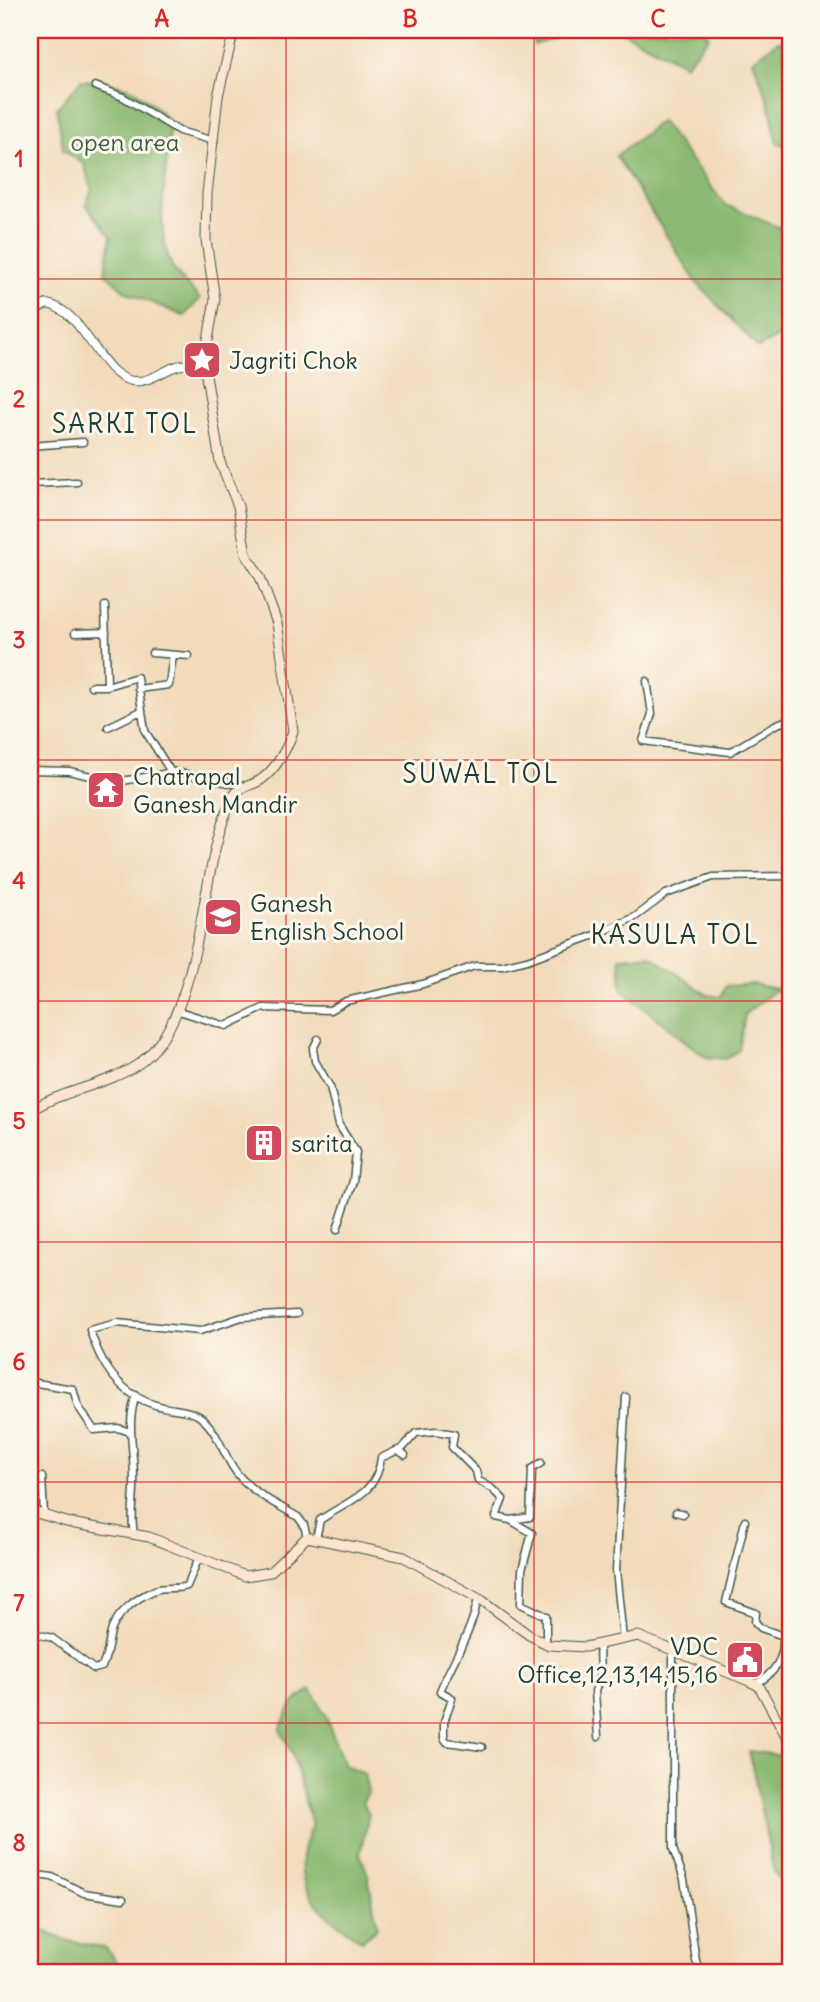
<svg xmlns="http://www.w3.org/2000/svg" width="820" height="2002" font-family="Delius,sans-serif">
<rect width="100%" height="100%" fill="#fbf7ec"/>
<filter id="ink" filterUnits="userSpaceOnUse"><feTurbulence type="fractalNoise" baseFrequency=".0143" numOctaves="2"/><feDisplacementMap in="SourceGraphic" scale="14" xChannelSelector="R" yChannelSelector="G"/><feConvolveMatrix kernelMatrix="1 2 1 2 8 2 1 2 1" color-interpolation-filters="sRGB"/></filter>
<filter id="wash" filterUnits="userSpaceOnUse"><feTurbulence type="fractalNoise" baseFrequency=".00686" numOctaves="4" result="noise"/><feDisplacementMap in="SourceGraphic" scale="28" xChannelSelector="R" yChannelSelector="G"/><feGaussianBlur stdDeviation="1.57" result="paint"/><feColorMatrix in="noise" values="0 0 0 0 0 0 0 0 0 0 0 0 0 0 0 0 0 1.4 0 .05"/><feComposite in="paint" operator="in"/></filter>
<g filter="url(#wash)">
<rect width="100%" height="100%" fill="#f2daba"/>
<path fill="#8cba72" stroke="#567c53" stroke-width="2" d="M533,30H583L534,45Z
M619,30H702L709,36L685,65Z
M778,41L790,43V145L778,144L768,100L753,60Z
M81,80C128,82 137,89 169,121C171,169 151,221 172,266C178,278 192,289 200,299L184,316L126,292L105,273L111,236L86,205L92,189L84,164L63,150L57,108Z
M661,121L725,205L790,232V331L758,348L696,282L616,156Z
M650,955L708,995L721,997L725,986L753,984L777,989L745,1014L739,1050L726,1059L705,1057L622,990L620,957Z
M311,1690L325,1714L344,1765L364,1774L368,1792L362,1803L369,1814L360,1853L368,1875L377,1927L362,1941C317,1910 283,1885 312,1826L292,1753L280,1730C287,1711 293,1699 311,1690Z
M749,1751L790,1757V1893L774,1872Z
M30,1925L64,1940L106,1948L123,1972H37L30,1964Z"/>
</g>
<g filter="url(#ink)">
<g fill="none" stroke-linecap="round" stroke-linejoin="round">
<g stroke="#3f5548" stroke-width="9">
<path id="minor" d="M95,86L123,97L179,131L214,141
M30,446L83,442
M30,484L77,482
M105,606L107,686
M75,633L106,632
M152,653L189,656
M647,681L652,714L643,741L730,752L775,725L790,719
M91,686H107L137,677L145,731L171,772
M138,689L169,685L173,655
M108,727L139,712
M30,770L69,771L116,782L175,772L245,786
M176,1010L226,1026L263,1008L330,1010L346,1001L423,984L475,966H502L527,960L598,934L635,917L666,894L713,877L790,876
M318,1039L313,1049L315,1061L330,1087L339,1125L356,1152L353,1181L337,1230
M297,1314L242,1317L200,1331L117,1323L90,1330C101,1366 122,1398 163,1407C175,1410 188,1409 199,1416C220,1431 224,1461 241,1478C256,1495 280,1506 298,1517L304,1525L307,1537
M30,1382L73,1389L78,1406L94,1430L118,1428L130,1432
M400,1451L416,1433L436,1431L454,1434L452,1447L476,1471L478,1480L493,1489L503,1499L496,1517L510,1520
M541,1463L532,1469L530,1517L510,1520L532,1533L522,1570L521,1604L546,1616V1644
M42,1477L44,1515
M676,1512L683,1514
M745,1521L726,1602L756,1613L755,1622L761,1628L783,1636C785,1658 774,1675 755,1684
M134,1534C130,1516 135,1497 134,1478C134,1449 126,1424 136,1395
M316,1539L320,1520C347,1501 377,1495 381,1458L398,1450L405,1455
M478,1598C472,1632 453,1660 440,1691L452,1698L444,1722V1738L447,1742L482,1747
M30,1632L52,1638L94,1669L102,1667C107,1656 108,1648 110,1636C114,1614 136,1598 155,1590C165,1586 176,1590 187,1586L199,1557
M623,1639L616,1570L626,1397
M673,1651V1849L684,1879L696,1961L701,1972
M598,1737L595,1691L600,1677L599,1645
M30,1874L52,1877L84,1893L123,1899"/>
</g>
<g stroke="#3f5548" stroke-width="10">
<path id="tertiary" d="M30,313L47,304C88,311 101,387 141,381C154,379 165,370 177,366C186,364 196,364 204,363"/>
</g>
<g stroke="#3f5548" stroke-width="11">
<path id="secondary" d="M30,1111C62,1090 105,1086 137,1065C206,1018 197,868 232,799C239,784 250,788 262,779C276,769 288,747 293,731L277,623L260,577L246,554L238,506L220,462L204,363L215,299L206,240L207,194L218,96L234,30
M30,1511L70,1523L149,1537L245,1576L270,1572L307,1537L404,1557L483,1601L529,1635L549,1645L585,1647L638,1636L749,1681L759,1686L790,1743"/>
</g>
<use href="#minor" stroke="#fff" stroke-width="6"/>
<use href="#tertiary" stroke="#fff" stroke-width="8"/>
<use href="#secondary" stroke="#fbe5cf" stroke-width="9"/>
</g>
</g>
<path fill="none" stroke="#d62828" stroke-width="2" stroke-opacity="0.55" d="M286,30V1972M534,30V1972M30,279H790M30,520H790M30,760H790M30,1001H790M30,1242H790M30,1482H790M30,1723H790"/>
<defs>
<g id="sight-square" transform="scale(2.0125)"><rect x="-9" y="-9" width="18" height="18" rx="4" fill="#d1495b" stroke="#fbf7ec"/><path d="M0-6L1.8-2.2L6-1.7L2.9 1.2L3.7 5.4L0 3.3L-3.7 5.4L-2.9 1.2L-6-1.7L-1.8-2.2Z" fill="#fff"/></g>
<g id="temple-square" transform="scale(2.0125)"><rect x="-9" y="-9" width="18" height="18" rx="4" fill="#d1495b" stroke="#fbf7ec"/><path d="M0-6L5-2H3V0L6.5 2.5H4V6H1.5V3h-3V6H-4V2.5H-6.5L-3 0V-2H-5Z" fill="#fff"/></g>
<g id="school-square" transform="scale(2.0125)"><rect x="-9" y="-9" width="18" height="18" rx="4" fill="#d1495b" stroke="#fbf7ec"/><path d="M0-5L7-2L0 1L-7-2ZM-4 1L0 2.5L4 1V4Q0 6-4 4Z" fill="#fff"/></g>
<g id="building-square" transform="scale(2.0125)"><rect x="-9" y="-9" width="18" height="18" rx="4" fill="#d1495b" stroke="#fbf7ec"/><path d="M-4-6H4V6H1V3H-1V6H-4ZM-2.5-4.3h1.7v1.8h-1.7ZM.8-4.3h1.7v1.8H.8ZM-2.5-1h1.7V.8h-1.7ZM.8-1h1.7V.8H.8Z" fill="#fff"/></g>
<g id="civic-square" transform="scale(2.0125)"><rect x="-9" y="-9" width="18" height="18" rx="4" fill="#d1495b" stroke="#fbf7ec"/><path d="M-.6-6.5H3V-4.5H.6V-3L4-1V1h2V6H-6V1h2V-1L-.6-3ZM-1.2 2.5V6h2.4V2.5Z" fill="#fff"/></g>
</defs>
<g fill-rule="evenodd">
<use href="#sight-square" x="202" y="360"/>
<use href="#temple-square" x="106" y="790"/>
<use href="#school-square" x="223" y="917"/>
<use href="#building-square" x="264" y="1143"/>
<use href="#civic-square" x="745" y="1660"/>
</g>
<g text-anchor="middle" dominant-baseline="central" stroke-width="6" stroke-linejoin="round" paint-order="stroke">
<g font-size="24" fill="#3c5c44" stroke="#fbf7ec">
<text x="125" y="142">open area</text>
</g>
<g font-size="24" fill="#1f3d34" stroke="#fbf7ec" text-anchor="start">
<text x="229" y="360">Jagriti Chok</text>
<text x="133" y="776">Chatrapal<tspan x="133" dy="28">Ganesh Mandir</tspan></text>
<text x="250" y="903">Ganesh<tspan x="250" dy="28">English School</tspan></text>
<text x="291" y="1143">sarita</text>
<text x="718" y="1646" text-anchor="end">VDC<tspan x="718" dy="28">Office,12,13,14,15,16</tspan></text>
</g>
<g font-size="26" letter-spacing="2" fill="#1f3d34" stroke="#fbf7ec">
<text x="125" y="423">SARKI TOL</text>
<text x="481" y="773">SUWAL TOL</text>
<text x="675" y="934">KASULA TOL</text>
</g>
</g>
<rect width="820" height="2002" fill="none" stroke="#fbf7ec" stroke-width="77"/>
<rect x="38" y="38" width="744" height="1926" fill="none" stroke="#d62828" stroke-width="2.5"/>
<g font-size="23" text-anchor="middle" font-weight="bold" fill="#d62828">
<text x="162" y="27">A</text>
<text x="410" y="27">B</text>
<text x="658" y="27">C</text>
<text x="19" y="167">1</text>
<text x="19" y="407">2</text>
<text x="19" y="648">3</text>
<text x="19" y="889">4</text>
<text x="19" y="1129">5</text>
<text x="19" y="1370">6</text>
<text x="19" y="1611">7</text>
<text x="19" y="1851">8</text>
</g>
</svg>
